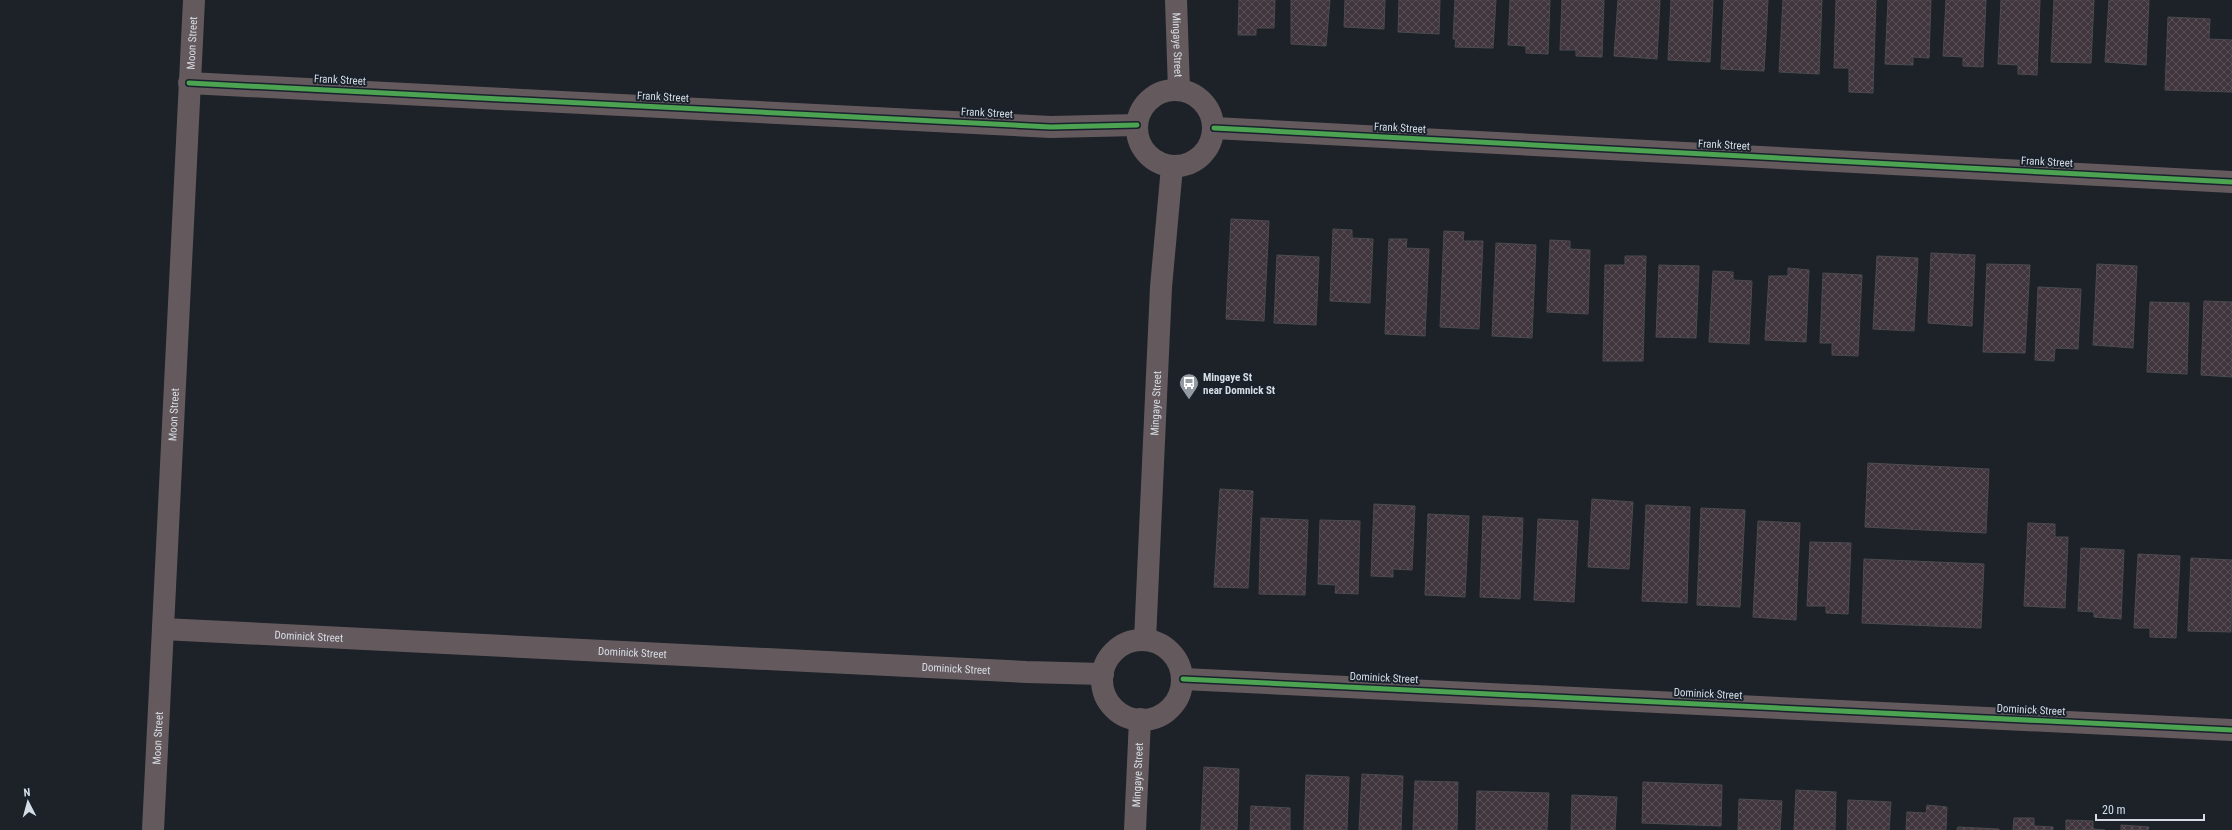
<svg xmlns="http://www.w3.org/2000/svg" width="2232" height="830" font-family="'Roboto Condensed',sans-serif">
<defs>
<pattern id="building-cross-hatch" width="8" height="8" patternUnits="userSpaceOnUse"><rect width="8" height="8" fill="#40353d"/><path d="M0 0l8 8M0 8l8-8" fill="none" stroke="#5b5259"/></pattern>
</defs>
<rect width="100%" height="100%" fill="#1d2228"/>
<path fill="url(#building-cross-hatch)" stroke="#4b4b4e" d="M1239,0H1275L1274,28H1256V35H1238Z
M1291,0H1330L1326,46L1291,44Z
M1345,0H1385L1384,29L1344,27Z
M1399,0H1440L1439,34L1398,32Z
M1455,0H1496L1493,48L1455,47L1456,39H1453Z
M1510,0H1550L1548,54L1526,53V46L1508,45Z
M1562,0H1604L1602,57L1576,56V50H1560Z
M1618,0H1660L1657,59L1614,56Z
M1671,0H1713L1710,62L1668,60Z
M1724,0H1768L1764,71L1721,69Z
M1783,0H1822L1819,74L1779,72Z
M1836,0H1876L1873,93L1849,92V68H1834Z
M1888,0H1931L1929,58L1913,57V65L1885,64Z
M1946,0H1986L1983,67L1963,66V57L1943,56Z
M2001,0H2040L2037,75L2018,74V65L1998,64Z
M2054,0H2094L2091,63L2051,62Z
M2109,0H2149L2146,65L2105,62Z
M2168,17L2210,19L2209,39L2232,40V92L2165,90Z
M1231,219L1269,221L1264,321L1226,319Z
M1333,229L1352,230V238L1373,239L1370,303L1330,301Z
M1444,231L1464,232L1463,241H1483L1479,329L1440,327Z
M1389,239H1407L1406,248L1429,249L1425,336L1385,334Z
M1550,240L1570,241V249L1590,250L1588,314L1547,312Z
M1496,243L1536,245L1532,338L1492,336Z
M1931,253L1975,255L1972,326L1928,323Z
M1277,255L1319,257L1316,325L1274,323Z
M1625,256H1646L1643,361H1603L1605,265H1625Z
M1877,256L1918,258L1914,331L1873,329Z
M1987,264L2030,265L2025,353L1983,352Z
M2097,264L2137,266L2133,348L2093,345Z
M1659,265L1699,266L1696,338L1656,337Z
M1788,268L1809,270L1806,342L1765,340L1769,276H1788Z
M1713,271L1733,272V280L1752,281L1749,344L1709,342Z
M1823,273L1862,275L1858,356L1832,355V343H1820Z
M2038,287L2081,289L2078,349L2055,348L2054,361L2035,360Z
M2204,301L2232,302V377L2201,375Z
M2150,302L2189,303L2187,374L2147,372Z
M1868,463L1989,469L1986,533L1865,527Z
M1220,489L1253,491L1248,588L1214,587Z
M1592,499L1633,502L1629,569L1588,567Z
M1374,504L1415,506L1412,570L1393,569V577L1371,576Z
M1646,505L1690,507L1687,603L1642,601Z
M1701,508L1745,510L1740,607L1697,605Z
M1428,514L1469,516L1465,597L1425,595Z
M1483,516L1523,518L1520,599L1480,597Z
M1261,518L1308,520L1305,595L1259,594Z
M1538,519L1578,521L1574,602L1534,600Z
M1320,520L1360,521L1358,594L1335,593L1336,585L1318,584Z
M1758,521L1800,523L1796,620L1753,617Z
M2028,523L2055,524V537H2068L2065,608L2024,606Z
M1810,542L1851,543L1848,614L1826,613V606H1807Z
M2081,548L2124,550L2121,619L2094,617V612L2078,611Z
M2138,554L2180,556L2176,638L2150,637V628H2134Z
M2191,558L2232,560L2231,632L2188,631Z
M1864,559L1984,564L1981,628L1862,623Z
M1204,767L1239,769L1237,830H1201Z
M1362,774L1403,776L1401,830H1359Z
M1306,775L1349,777L1347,830H1304Z
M1415,781L1458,782L1457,830H1413Z
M1643,782L1722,785L1721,826L1642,823Z
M1796,790L1836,792L1835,830H1794Z
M1477,791L1549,793L1547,830H1476Z
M1572,795L1617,797L1615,830H1571Z
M1739,799L1782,801L1780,830H1738Z
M1848,800L1891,802L1889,830H1847Z
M1927,805L1947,807L1946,830H1906L1907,812L1926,813Z
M1251,806L1290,808V830H1250Z
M2014,818H2034V826L2053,827V830H2013Z
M2066,820L2093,821V829L2105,830H2066Z
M2121,825L2149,827L2148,830H2121Z
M1958,827L1999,829V830H1957Z"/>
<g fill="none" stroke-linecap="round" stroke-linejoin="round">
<g stroke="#645a5e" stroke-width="22">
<path d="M189,83L1051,127L1137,125"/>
<path d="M1214,128L2232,182"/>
<path id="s1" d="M163,629L1026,672L1103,674"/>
<path d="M1183,679L2232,730"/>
<path id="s2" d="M153,830L194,0"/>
</g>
<g stroke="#645a5e" stroke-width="22">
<path id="s3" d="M1176,0L1179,90"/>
<circle cx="1175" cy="128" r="38"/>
<path id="s4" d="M1145,640L1161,287L1172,167"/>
<circle cx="1142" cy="680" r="40"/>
<path id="s5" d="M1135,830L1140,719"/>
</g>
<g stroke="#19222c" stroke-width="8">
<path id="cycleway" d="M189,83L1051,127L1137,125
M1214,128L2232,182
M1183,679L2232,730"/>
</g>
<use href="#cycleway" stroke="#4ca352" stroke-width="5"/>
</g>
<defs>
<g id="bus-pin" transform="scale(1)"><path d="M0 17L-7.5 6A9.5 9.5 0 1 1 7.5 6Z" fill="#959ba2" stroke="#19222c"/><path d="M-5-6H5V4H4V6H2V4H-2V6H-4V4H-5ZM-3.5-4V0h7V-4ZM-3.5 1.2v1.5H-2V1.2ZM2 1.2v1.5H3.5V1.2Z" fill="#fff"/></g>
</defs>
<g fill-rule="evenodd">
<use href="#bus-pin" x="1189" y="383"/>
</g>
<g text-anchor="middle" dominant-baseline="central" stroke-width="4" stroke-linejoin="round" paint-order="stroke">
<g font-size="11" fill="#d6dce3" stroke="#19222c">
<text stroke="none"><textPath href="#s2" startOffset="788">Moon Street</textPath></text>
<text stroke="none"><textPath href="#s3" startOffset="45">Mingaye Street</textPath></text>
<text transform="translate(340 80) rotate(3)">Frank Street</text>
<text transform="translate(663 97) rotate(3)">Frank Street</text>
<text transform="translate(987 113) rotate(3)">Frank Street</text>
<text transform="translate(1400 128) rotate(3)">Frank Street</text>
<text transform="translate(1724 145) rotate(3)">Frank Street</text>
<text transform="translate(2047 162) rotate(3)">Frank Street</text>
<text stroke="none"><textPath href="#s4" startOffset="237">Mingaye Street</textPath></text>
<text stroke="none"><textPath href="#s2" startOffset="416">Moon Street</textPath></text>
<text stroke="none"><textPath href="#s1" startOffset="146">Dominick Street</textPath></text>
<text stroke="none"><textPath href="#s1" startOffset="470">Dominick Street</textPath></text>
<text stroke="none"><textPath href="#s1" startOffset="794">Dominick Street</textPath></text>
<text transform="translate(1384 678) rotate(3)">Dominick Street</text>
<text transform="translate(1708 694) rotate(3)">Dominick Street</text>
<text transform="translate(2031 710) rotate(3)">Dominick Street</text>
<text stroke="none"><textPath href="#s2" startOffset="92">Moon Street</textPath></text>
<text stroke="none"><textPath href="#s5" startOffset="55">Mingaye Street</textPath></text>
</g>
<g font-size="11" font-weight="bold" fill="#d6dce3" stroke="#19222c" text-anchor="start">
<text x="1203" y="377">Mingaye St<tspan x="1203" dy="13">near Domnick St</tspan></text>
</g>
</g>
<g transform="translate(28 802) rotate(354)" stroke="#19222c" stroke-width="3" paint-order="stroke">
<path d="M0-3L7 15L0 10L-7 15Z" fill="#d6dce3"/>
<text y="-6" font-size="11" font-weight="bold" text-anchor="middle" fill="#d6dce3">N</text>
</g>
<path d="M2096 814v6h108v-6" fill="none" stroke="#d6dce3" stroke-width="2"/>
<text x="2102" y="814" font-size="12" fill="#d6dce3" stroke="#19222c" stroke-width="3" paint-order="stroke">20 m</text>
</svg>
